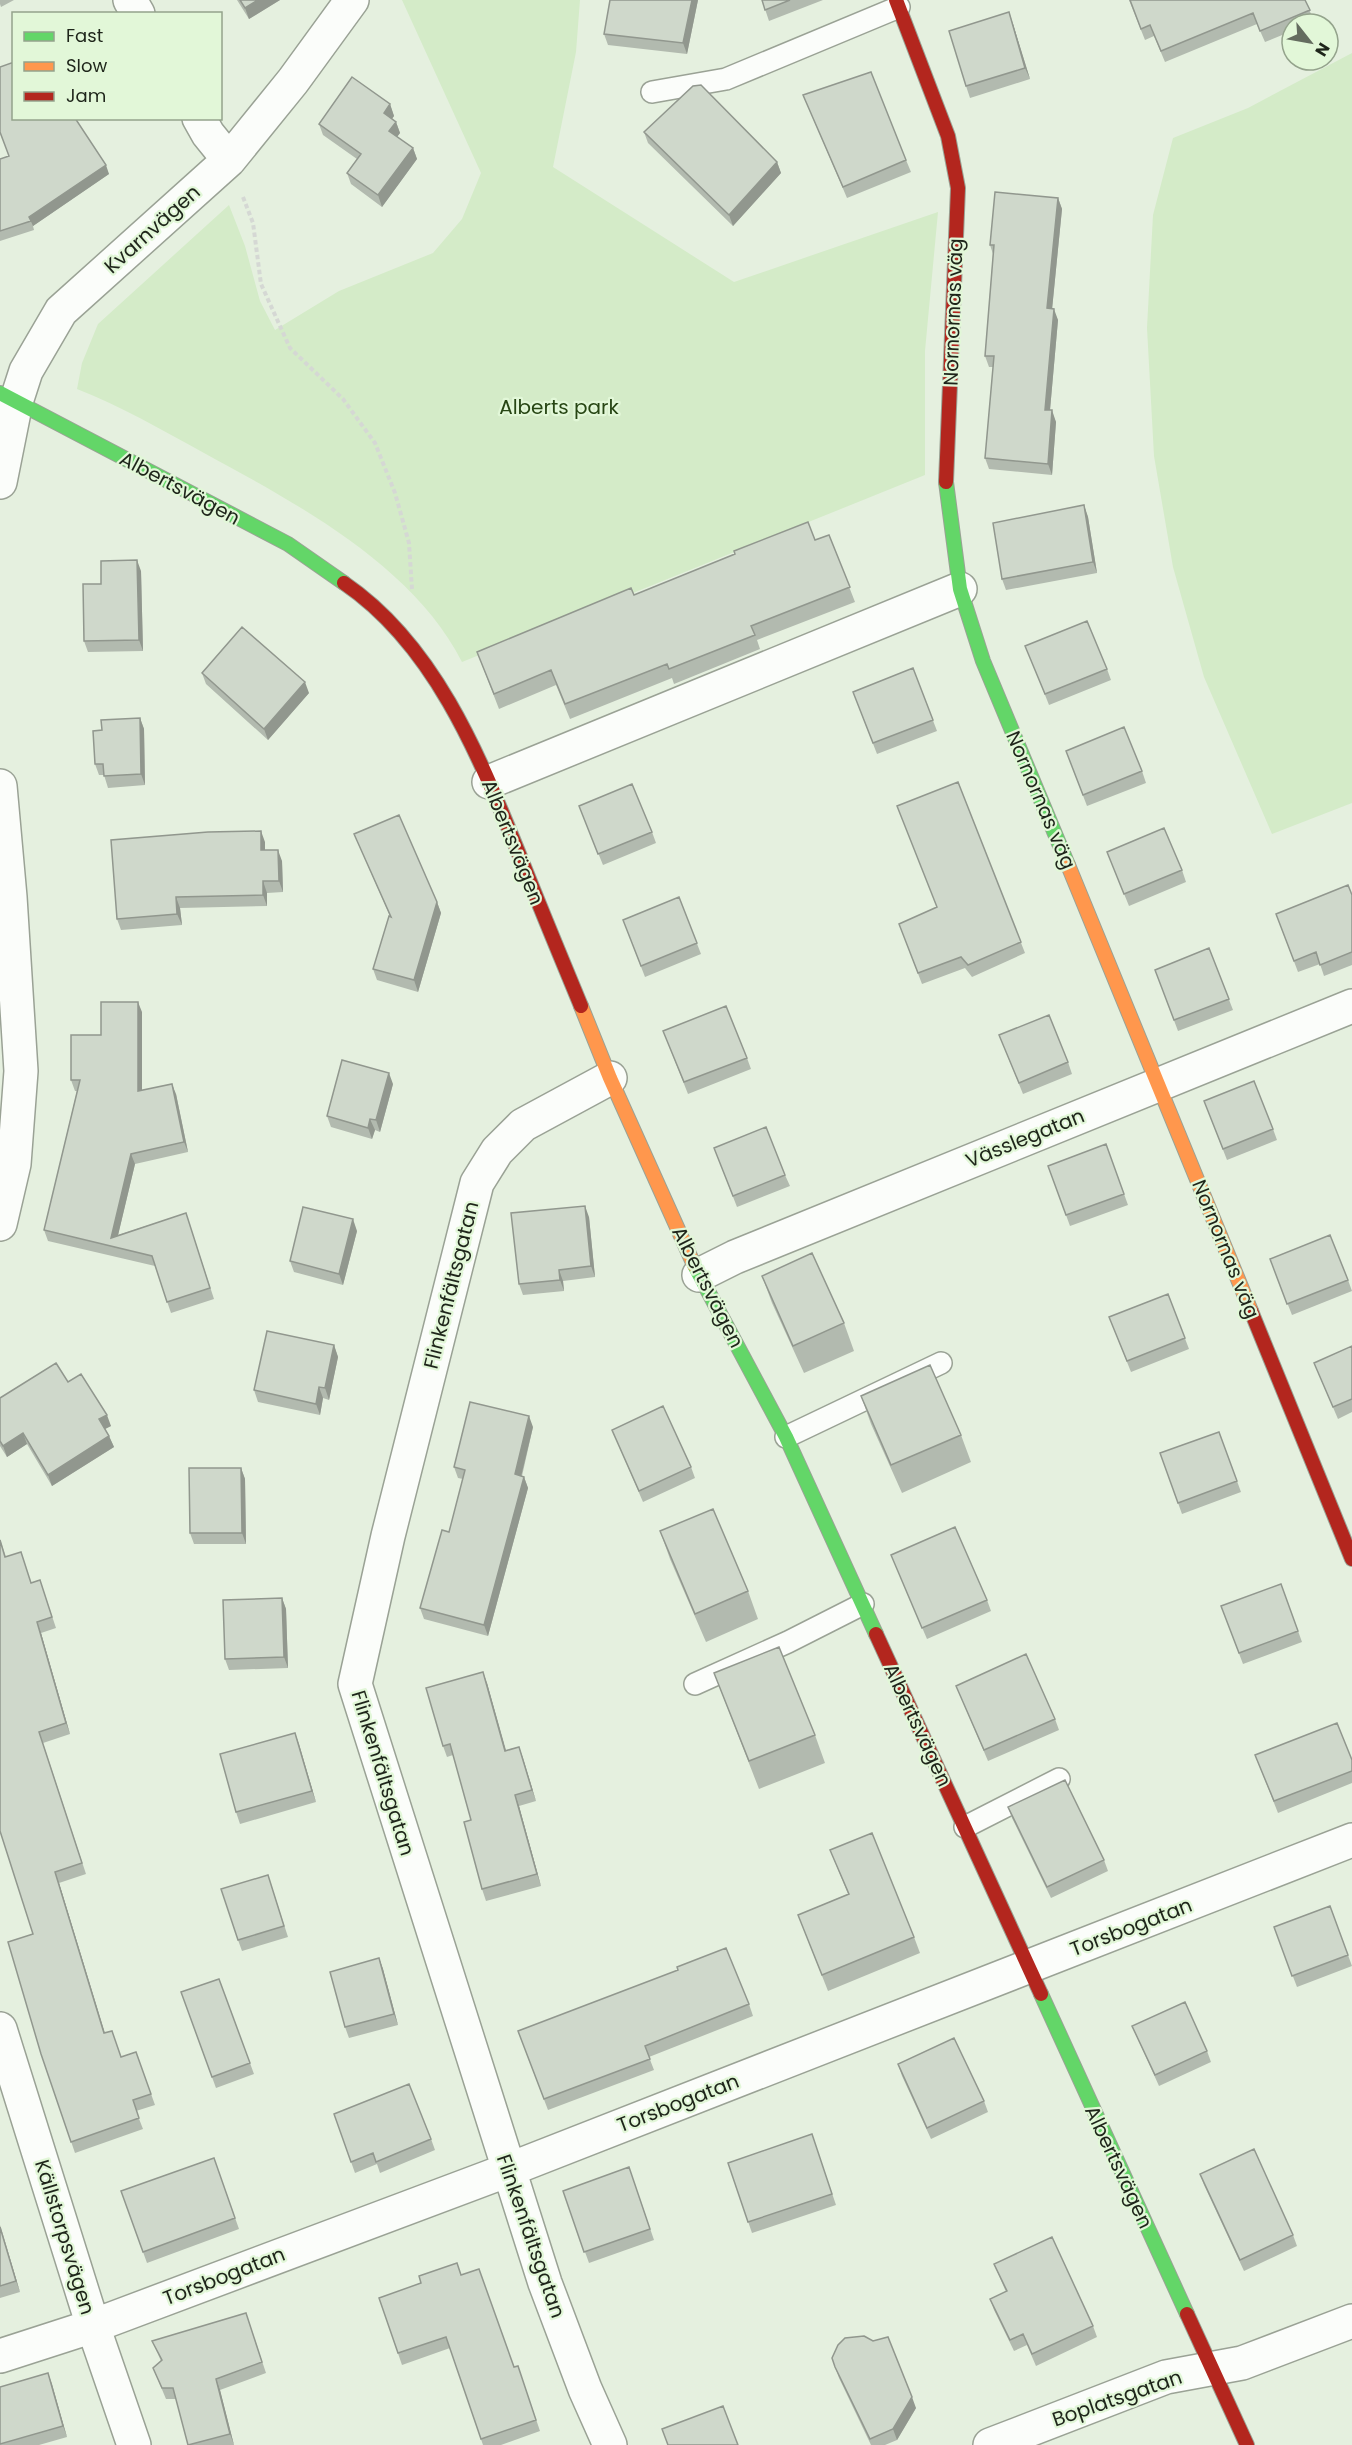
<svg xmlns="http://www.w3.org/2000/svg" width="1352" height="2445" font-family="Poppins,sans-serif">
<rect width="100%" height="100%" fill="#e5f0df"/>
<path fill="#d4ebc8" d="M402,0H580L576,52L553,167L734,282L938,212L925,351V475L462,662C413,565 296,503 204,453C162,430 121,406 77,389L82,363L98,324L229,205L245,246L260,301L275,330L339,291L433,253L462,219L481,173Z
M1352,53V803L1272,834L1204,677L1173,567L1154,456L1147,328L1153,215L1173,138L1248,108Z"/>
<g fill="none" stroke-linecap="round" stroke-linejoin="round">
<g stroke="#9aa295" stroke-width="24">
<path id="lane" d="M652,92L726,79L899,7
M786,1437L941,1363
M695,1684L788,1642L863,1604
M965,1827L1059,1779"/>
</g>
<g stroke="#9aa295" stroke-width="36">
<path id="street" d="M130,0L138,14
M199,118L208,134L229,160
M0,482L16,402L26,371L61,311L229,160L293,81L352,0
M489,782L960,589
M0,786L10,897L21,1071L14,1164L0,1224
M610,1078L523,1125L497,1151L477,1183L388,1536L355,1684L545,2283L585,2389L610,2445
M699,1275L735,1257L1352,1006
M0,2029L93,2326L134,2445
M0,2356L93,2326L508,2170L1352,1840
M990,2445L1166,2377L1242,2363L1352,2321"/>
</g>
<g stroke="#9aa295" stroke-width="16">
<path id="fast" d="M0,393L288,544L344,583
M946,482L960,589L983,661L1068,865
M694,1265L786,1437L876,1634
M1041,1994L1187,2314"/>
</g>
<g stroke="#9aa295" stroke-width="16">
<path id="slow" d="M1068,865L1251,1311
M581,1006L610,1078L694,1265"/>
</g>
<g stroke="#9aa295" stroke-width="16">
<path id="jam" d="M896,0L948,136L958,188L946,482
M344,583C435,645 479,756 519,854C539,905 560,955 581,1006
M1251,1311L1352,1559
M876,1634L1041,1994
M1187,2314L1247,2445"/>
</g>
<path stroke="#d5d8d4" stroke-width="4" stroke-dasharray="4.5 3" stroke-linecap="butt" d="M243,197L253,223L261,284L290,348L343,399L375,443L395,493L409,543L412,589"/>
<use href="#lane" stroke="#fbfdfa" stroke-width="21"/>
<use href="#street" stroke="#fbfdfa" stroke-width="33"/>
<use href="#fast" stroke="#63d668" stroke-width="14"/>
<use href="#slow" stroke="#ff974d" stroke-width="14"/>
<use href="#jam" stroke="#b3261e" stroke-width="14"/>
</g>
<path fill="#b2baaf" d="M0,0H14L1,7L0,4Z
M237,0H280L249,19Z
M698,0L687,54L608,45L604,34Z
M762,0H823L769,21Z
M1129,0H1305L1314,21L1308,24H1292V31L1265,42L1257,24L1165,62L1154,36L1145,40Z
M1013,24L1030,79L970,98L966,86Z
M803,95L906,160L911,172L847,198Z
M390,104L394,116L392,119L396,122L400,133L397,137L413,148L417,159L382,207L351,184L347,173L357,159L323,135L319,124Z
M14,118H79L76,120L109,174L33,226L34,230L0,241V159L9,156Z
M644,132L777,162L781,173L733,226L648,143Z
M1058,198L1062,209L1052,309L1058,320L1050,410L1056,422L1052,475L989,469L985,458L993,367H989L985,356L993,254L990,245Z
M1084,505L1088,517L1097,573L1006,590L1002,579Z
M829,535L855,602L757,640L760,649L674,684L672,678L570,719L556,685L499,709L477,652L634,595L815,540Z
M141,571L143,651L88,652L84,641L101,584Z
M1030,657L1107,669L1111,680L1049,705Z
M913,668L937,731L877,754L853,692Z
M202,673L309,693L268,740L206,684Z
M140,718L144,729L145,785L108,788L104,775H99L95,764L102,730Z
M1066,751L1142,771L1146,783L1087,806Z
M958,782L1025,953L972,977L965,968L922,984L899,924L937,908Z
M579,806L652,832L656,843L603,865Z
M354,834L437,902L441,913L418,992L377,980L373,969L390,916Z
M265,842V850L282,861L283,892L267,893V906L180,908L182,925L121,930L117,919Z
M1107,852L1182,870L1186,882L1129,906Z
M1352,895V965L1324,976L1320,964L1298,972L1276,914Z
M679,897L701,954L645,977L623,920Z
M1209,948L1233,1010L1178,1031L1155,970Z
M142,1012V1090L176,1094L188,1152L135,1164L118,1235L186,1213L214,1299L171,1313L155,1266L48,1241L44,1230L77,1091H75L71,1080L101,1035Z
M663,1031L747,1058L751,1069L688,1094Z
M999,1035L1068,1062L1072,1074L1023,1094Z
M393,1084L380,1132L375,1130L372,1139L331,1127L327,1116Z
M1204,1101L1273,1129L1277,1140L1227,1160Z
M1106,1144L1128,1205L1070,1226L1048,1166Z
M714,1148L785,1175L790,1186L737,1207Z
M589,1217L595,1277L563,1281L564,1291L523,1295L519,1284Z
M357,1231L343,1285L294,1272L290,1261Z
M1270,1259L1348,1280L1352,1291L1292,1315Z
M762,1276L844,1323L854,1351L804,1373L772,1303Z
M1168,1294L1189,1349L1131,1372L1109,1317Z
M334,1345L338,1357L329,1400L323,1398L320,1415L258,1402L254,1390Z
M1352,1346V1412L1338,1419L1314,1363Z
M68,1382L111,1426L105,1429L109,1436L114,1447L52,1486L27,1444L7,1457L0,1446V1398Z
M861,1396L961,1435L971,1462L902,1493L871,1424Z
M533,1427L522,1476L524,1477L528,1488L488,1636L424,1619L420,1608L449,1532L463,1479L458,1478L454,1467Z
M612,1430L691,1467L695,1478L643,1502Z
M1219,1432L1241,1492L1182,1514L1160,1453Z
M241,1468L245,1479L246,1544H194L190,1533Z
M660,1531L748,1591L758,1619L706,1642L670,1559Z
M0,1539L6,1557L32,1583L40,1580L56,1628L41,1633L70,1734L43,1743L86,1874L59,1883L105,2033L121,2057L136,2052L155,2105L136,2111L143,2129L75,2153L41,2054L33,1934L0,1831Z
M891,1555L987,1600L991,1611L927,1639Z
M1281,1584L1302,1642L1243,1664L1221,1606Z
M282,1598L286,1609L288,1668L229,1670L225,1659Z
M714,1673L815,1735L825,1763L759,1789Z
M487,1683L506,1750L519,1747L536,1801L519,1806L541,1886L486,1901L482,1889L471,1820L453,1755L447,1757L443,1746Z
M956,1686L1055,1719L1059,1730L988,1761Z
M295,1733L316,1802L240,1824L236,1812Z
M1255,1755L1352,1760V1783L1278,1813Z
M1008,1807L1104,1860L1108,1871L1051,1898L1012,1818Z
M830,1850L914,1937L920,1953L828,1991L798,1915L848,1894Z
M268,1875L288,1937L242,1951L238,1940Z
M1330,1906L1352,1966L1297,1987L1274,1927Z
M379,1958L383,1969L398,2025L349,2038L345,2027Z
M219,1979L254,2074L216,2088L181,1992Z
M749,2004L753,2016L649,2057L654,2070L548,2110L518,2031Z
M1132,2026L1207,2051L1211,2062L1159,2086Z
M898,2064L984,2101L988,2112L931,2139L902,2076Z
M334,2114L431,2139L435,2150L380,2173L377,2164L355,2173Z
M812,2134L836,2205L752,2233L728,2163Z
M214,2158L239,2229L147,2263L121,2191Z
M629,2167L654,2240L589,2263L563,2191Z
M1200,2174L1293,2235L1297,2246L1244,2271L1204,2185Z
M0,2225L20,2292L0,2298Z
M994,2264L1093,2326L1097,2337L1036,2366L1027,2345L1014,2351L994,2310L990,2299L1006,2292Z
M462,2275L514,2367L518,2366L540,2431L501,2445H483L450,2348L402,2365L379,2298Z
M246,2313L266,2373L220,2390L234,2445H188L176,2399H166L153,2368L161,2361L152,2341Z
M835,2367L916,2408L897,2440L885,2445H871L839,2378Z
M48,2373L67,2437L39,2445H0V2444Z"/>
<path fill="#91978e" d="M258,0H280L249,19L245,8Z
M692,0H698L687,54L683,43Z
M1009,12L1013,24L1030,79L1025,68Z
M390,104L394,116L388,124L384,113Z
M396,122L400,133L393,142L389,131Z
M413,148L417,159L382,207L378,195Z
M777,162L781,173L733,226L729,215Z
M106,165L109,174L33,226L29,217Z
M1058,198L1062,209L1051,320L1047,308Z
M1054,309L1058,320L1049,421L1045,410Z
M1052,410L1056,422L1052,475L1048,464Z
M1084,505L1088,517L1097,573L1093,562Z
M137,560L141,571L143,651L139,640Z
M305,682L309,693L268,740L264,729Z
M140,718L144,729L145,785L141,774Z
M261,831L265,842V861L261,850Z
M278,850L282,861L283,892L279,881Z
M263,881L267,893V906L263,895Z
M176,897L180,908L182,925L177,914Z
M437,902L441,913L418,992L414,980Z
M138,1002L142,1012V1101L138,1091Z
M389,1073L393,1084L380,1132L376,1120Z
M172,1084L176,1094L188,1152L184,1142Z
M370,1119L375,1130L372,1139L368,1128Z
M131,1154L135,1164L115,1248L111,1238Z
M585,1206L589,1217L595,1277L591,1266Z
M353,1219L357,1231L343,1285L339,1274Z
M559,1270L563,1281L564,1291L560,1280Z
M334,1345L338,1357L329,1400L325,1388Z
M319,1387L323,1398L320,1415L316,1404Z
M107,1415L111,1426L103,1430L99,1419Z
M529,1416L533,1427L519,1485L515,1474Z
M23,1433L27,1444L7,1457L3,1446Z
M109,1436L114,1447L52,1486L48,1475Z
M241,1468L245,1479L246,1544L242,1533Z
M524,1477L528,1488L488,1636L484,1625Z
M282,1598L286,1609L288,1668L284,1657Z
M37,1622L41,1633L70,1734L66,1723Z
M483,1672L487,1683L509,1762L505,1751Z
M295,1733L299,1744L316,1802L312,1791Z
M519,1747L523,1758L536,1801L532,1790Z
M515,1795L519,1806L541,1886L537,1874Z
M55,1872L59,1883L108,2044L104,2033Z
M379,1958L383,1969L398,2025L394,2014Z
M0,2225L20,2292L16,2281Z
M48,2373L52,2384L67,2437L63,2426Z
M216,2379L220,2390L234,2445L230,2434Z
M912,2397L916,2408L897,2440L893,2429Z"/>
<path fill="#cfd8cb" stroke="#91978e" stroke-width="1.5" d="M240,0H258L245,8Z
M610,0H692L683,43L604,34Z
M762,0H790L765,10Z
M1130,0H1305L1310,10L1260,31L1253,13L1161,51L1150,25L1141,29Z
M1009,12L1025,68L966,86L949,31Z
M14,62V118H75L106,165L29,217L31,221L0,231V159L9,156L0,132V67Z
M871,72L906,160L843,187L803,95Z
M352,77L390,104L384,113L396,122L389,131L413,148L378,195L347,173L361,154L319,124Z
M701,85L777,162L729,215L644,132L693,86Z
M995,192L1058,198L1047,308L1054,309L1045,410H1052L1048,464L985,458L994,356H985L994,245H990Z
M1084,505L1093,562L1002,579L993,523Z
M808,522L815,540L829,535L850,587L751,626L755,635L669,669L667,664L565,704L551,670L494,694L477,652L631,588L634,595L735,554L734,551Z
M137,560L139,640L84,641L83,584H101V561Z
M1087,621L1107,669L1045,694L1025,646Z
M242,627L305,682L264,729L202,673Z
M913,668L933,720L873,743L853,692Z
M140,718L141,774L104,776L103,764H95L93,731L102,730L101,720Z
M1124,727L1142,771L1083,795L1066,751Z
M958,782L1021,942L968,965L961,957L918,973L899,924L937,907L897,806Z
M632,784L652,832L598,854L579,806Z
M399,815L437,902L414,980L373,969L389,916L391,917L354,834Z
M1164,828L1182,870L1124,894L1107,852Z
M261,831V850H278L279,881H263V895L176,897L177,914L117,919L111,840L208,832Z
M1348,885L1352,895V952L1320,965L1316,952L1294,961L1276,914Z
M679,897L697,943L641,966L623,920Z
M1209,948L1229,999L1174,1020L1155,970Z
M101,1002H138V1091L172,1084L184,1142L131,1154L111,1238L186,1213L210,1288L167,1302L152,1256L44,1230L80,1080H71V1035H101Z
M726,1006L747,1058L684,1082L663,1031Z
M1049,1015L1068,1062L1019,1083L999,1035Z
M342,1060L389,1073L376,1120L370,1119L368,1128L327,1116Z
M1254,1081L1273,1129L1223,1149L1204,1101Z
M766,1127L785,1175L733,1196L714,1148Z
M1106,1144L1124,1194L1066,1215L1048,1166Z
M585,1206L591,1266L559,1270L560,1280L519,1284L511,1213Z
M303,1207L353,1219L339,1274L290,1261Z
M1330,1235L1348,1280L1287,1304L1270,1259Z
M812,1253L844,1323L793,1346L762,1276Z
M1168,1294L1185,1338L1127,1361L1109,1317Z
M267,1331L334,1345L325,1388L319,1387L316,1404L254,1390Z
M1352,1346V1399L1333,1407L1314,1363Z
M56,1363L68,1382L81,1374L107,1415L99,1419L109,1436L48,1475L23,1433L3,1446L0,1441V1398Z
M930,1365L961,1435L891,1465L861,1396Z
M470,1402L529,1416L515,1474L524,1477L484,1625L420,1608L442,1530L449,1532L465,1470L454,1467Z
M663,1406L691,1467L639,1491L612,1430Z
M1219,1432L1237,1481L1178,1503L1160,1453Z
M189,1468H241L242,1533H190Z
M713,1509L748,1591L695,1614L660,1531Z
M955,1527L987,1600L922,1628L891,1555Z
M0,1540L5,1557L21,1552L31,1583L40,1580L52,1617L37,1622L66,1723L39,1732L82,1863L55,1872L104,2033L112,2031L121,2057L136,2052L151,2094L133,2100L139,2118L71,2142L41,2054L8,1942L33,1934L0,1831Z
M1281,1584L1298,1631L1239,1653L1221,1606Z
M282,1598L284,1657L225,1659L223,1600Z
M779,1647L815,1735L749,1761L714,1673Z
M1026,1654L1055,1719L984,1750L956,1686Z
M483,1672L505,1751L519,1747L532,1790L515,1795L537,1874L482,1889L464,1822L471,1820L450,1744L443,1746L426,1688Z
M1337,1723L1352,1760V1771L1274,1801L1255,1755Z
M295,1733L312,1791L236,1812L220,1754Z
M1065,1780L1104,1860L1047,1887L1008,1807Z
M872,1833L914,1937L822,1975L798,1915L849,1894L830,1850Z
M268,1875L284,1926L238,1940L221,1889Z
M1330,1906L1348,1955L1292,1976L1274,1927Z
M726,1948L749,2004L645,2046L650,2059L544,2099L518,2031L678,1970L677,1967Z
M379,1958L394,2014L345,2027L330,1972Z
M219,1979L250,2063L212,2077L181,1992Z
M1185,2002L1207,2051L1155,2075L1132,2026Z
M954,2038L984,2101L927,2128L898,2064Z
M409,2084L431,2139L376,2162L373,2153L351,2162L334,2114Z
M812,2134L832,2194L748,2222L728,2163Z
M1254,2149L1293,2235L1240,2260L1200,2174Z
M214,2158L235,2218L143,2252L121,2191Z
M629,2167L650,2229L584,2252L563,2191Z
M0,2227L16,2281L0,2286Z
M1052,2237L1093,2326L1032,2354L1023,2334L1010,2340L990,2299L1007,2291L994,2264Z
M457,2263L461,2275L479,2269L514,2367L518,2366L536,2420L481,2439L446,2337L398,2353L379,2298L421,2283L419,2276Z
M246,2313L262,2362L216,2379L230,2434L188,2445L173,2388H162L153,2368L162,2360L152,2341Z
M864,2336L873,2341L888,2337L912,2397L893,2429L870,2439L835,2367L832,2358L838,2345L845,2338Z
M48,2373L63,2426L0,2444V2387Z
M723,2406L738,2445H668L662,2429Z"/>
<g text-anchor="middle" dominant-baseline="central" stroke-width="4.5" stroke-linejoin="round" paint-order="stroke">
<g font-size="20" fill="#1e251a" stroke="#e2f7d8">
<text transform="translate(152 229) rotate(-42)">Kvarnvägen</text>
<text transform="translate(953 312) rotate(-88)">Nornornas väg</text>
<text transform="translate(180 488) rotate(28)">Albertsvägen</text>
<text transform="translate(1041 800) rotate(67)">Nornornas väg</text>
<text transform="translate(513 842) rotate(68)">Albertsvägen</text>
<text transform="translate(1025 1138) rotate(-22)">Vässlegatan</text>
<text transform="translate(1226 1249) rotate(68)">Nornornas väg</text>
<text transform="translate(451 1285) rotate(-76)">Flinkenfältsgatan</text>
<text transform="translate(708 1287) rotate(63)">Albertsvägen</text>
<text transform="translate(918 1725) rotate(65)">Albertsvägen</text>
<text transform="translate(383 1773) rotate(73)">Flinkenfältsgatan</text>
<text transform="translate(1131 1927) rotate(-21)">Torsbogatan</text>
<text transform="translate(678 2103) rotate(-21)">Torsbogatan</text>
<text transform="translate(1119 2167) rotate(65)">Albertsvägen</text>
<text transform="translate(531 2236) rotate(71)">Flinkenfältsgatan</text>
<text transform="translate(65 2237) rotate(73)">Källstorpsvägen</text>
<text transform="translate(224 2276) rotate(-21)">Torsbogatan</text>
<text transform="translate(1117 2398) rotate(-19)">Boplatsgatan</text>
</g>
<g font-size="20" fill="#274614" stroke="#e2f7d8">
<text x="559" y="407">Alberts park</text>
</g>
</g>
<rect x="12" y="12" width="210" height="108" fill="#e2f7d8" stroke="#94a38c" stroke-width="1.5"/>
<rect x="24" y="32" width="30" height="9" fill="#63d668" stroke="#94a38c" stroke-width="1.5"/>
<text x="66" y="42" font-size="18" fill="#1e251a">Fast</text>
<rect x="24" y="62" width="30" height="9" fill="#ff974d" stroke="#94a38c" stroke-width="1.5"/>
<text x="66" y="72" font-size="18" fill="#1e251a">Slow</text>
<rect x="24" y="92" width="30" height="9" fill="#b3261e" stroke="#94a38c" stroke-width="1.5"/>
<text x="66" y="102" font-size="18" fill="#1e251a">Jam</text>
<g transform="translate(1310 42) rotate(121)"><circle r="28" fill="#e2f7d8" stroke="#94a38c" stroke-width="1.5"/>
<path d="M0-4.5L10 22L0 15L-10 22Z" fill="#646c5f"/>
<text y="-9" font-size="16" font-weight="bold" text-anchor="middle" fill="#1e251a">N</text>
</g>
</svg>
